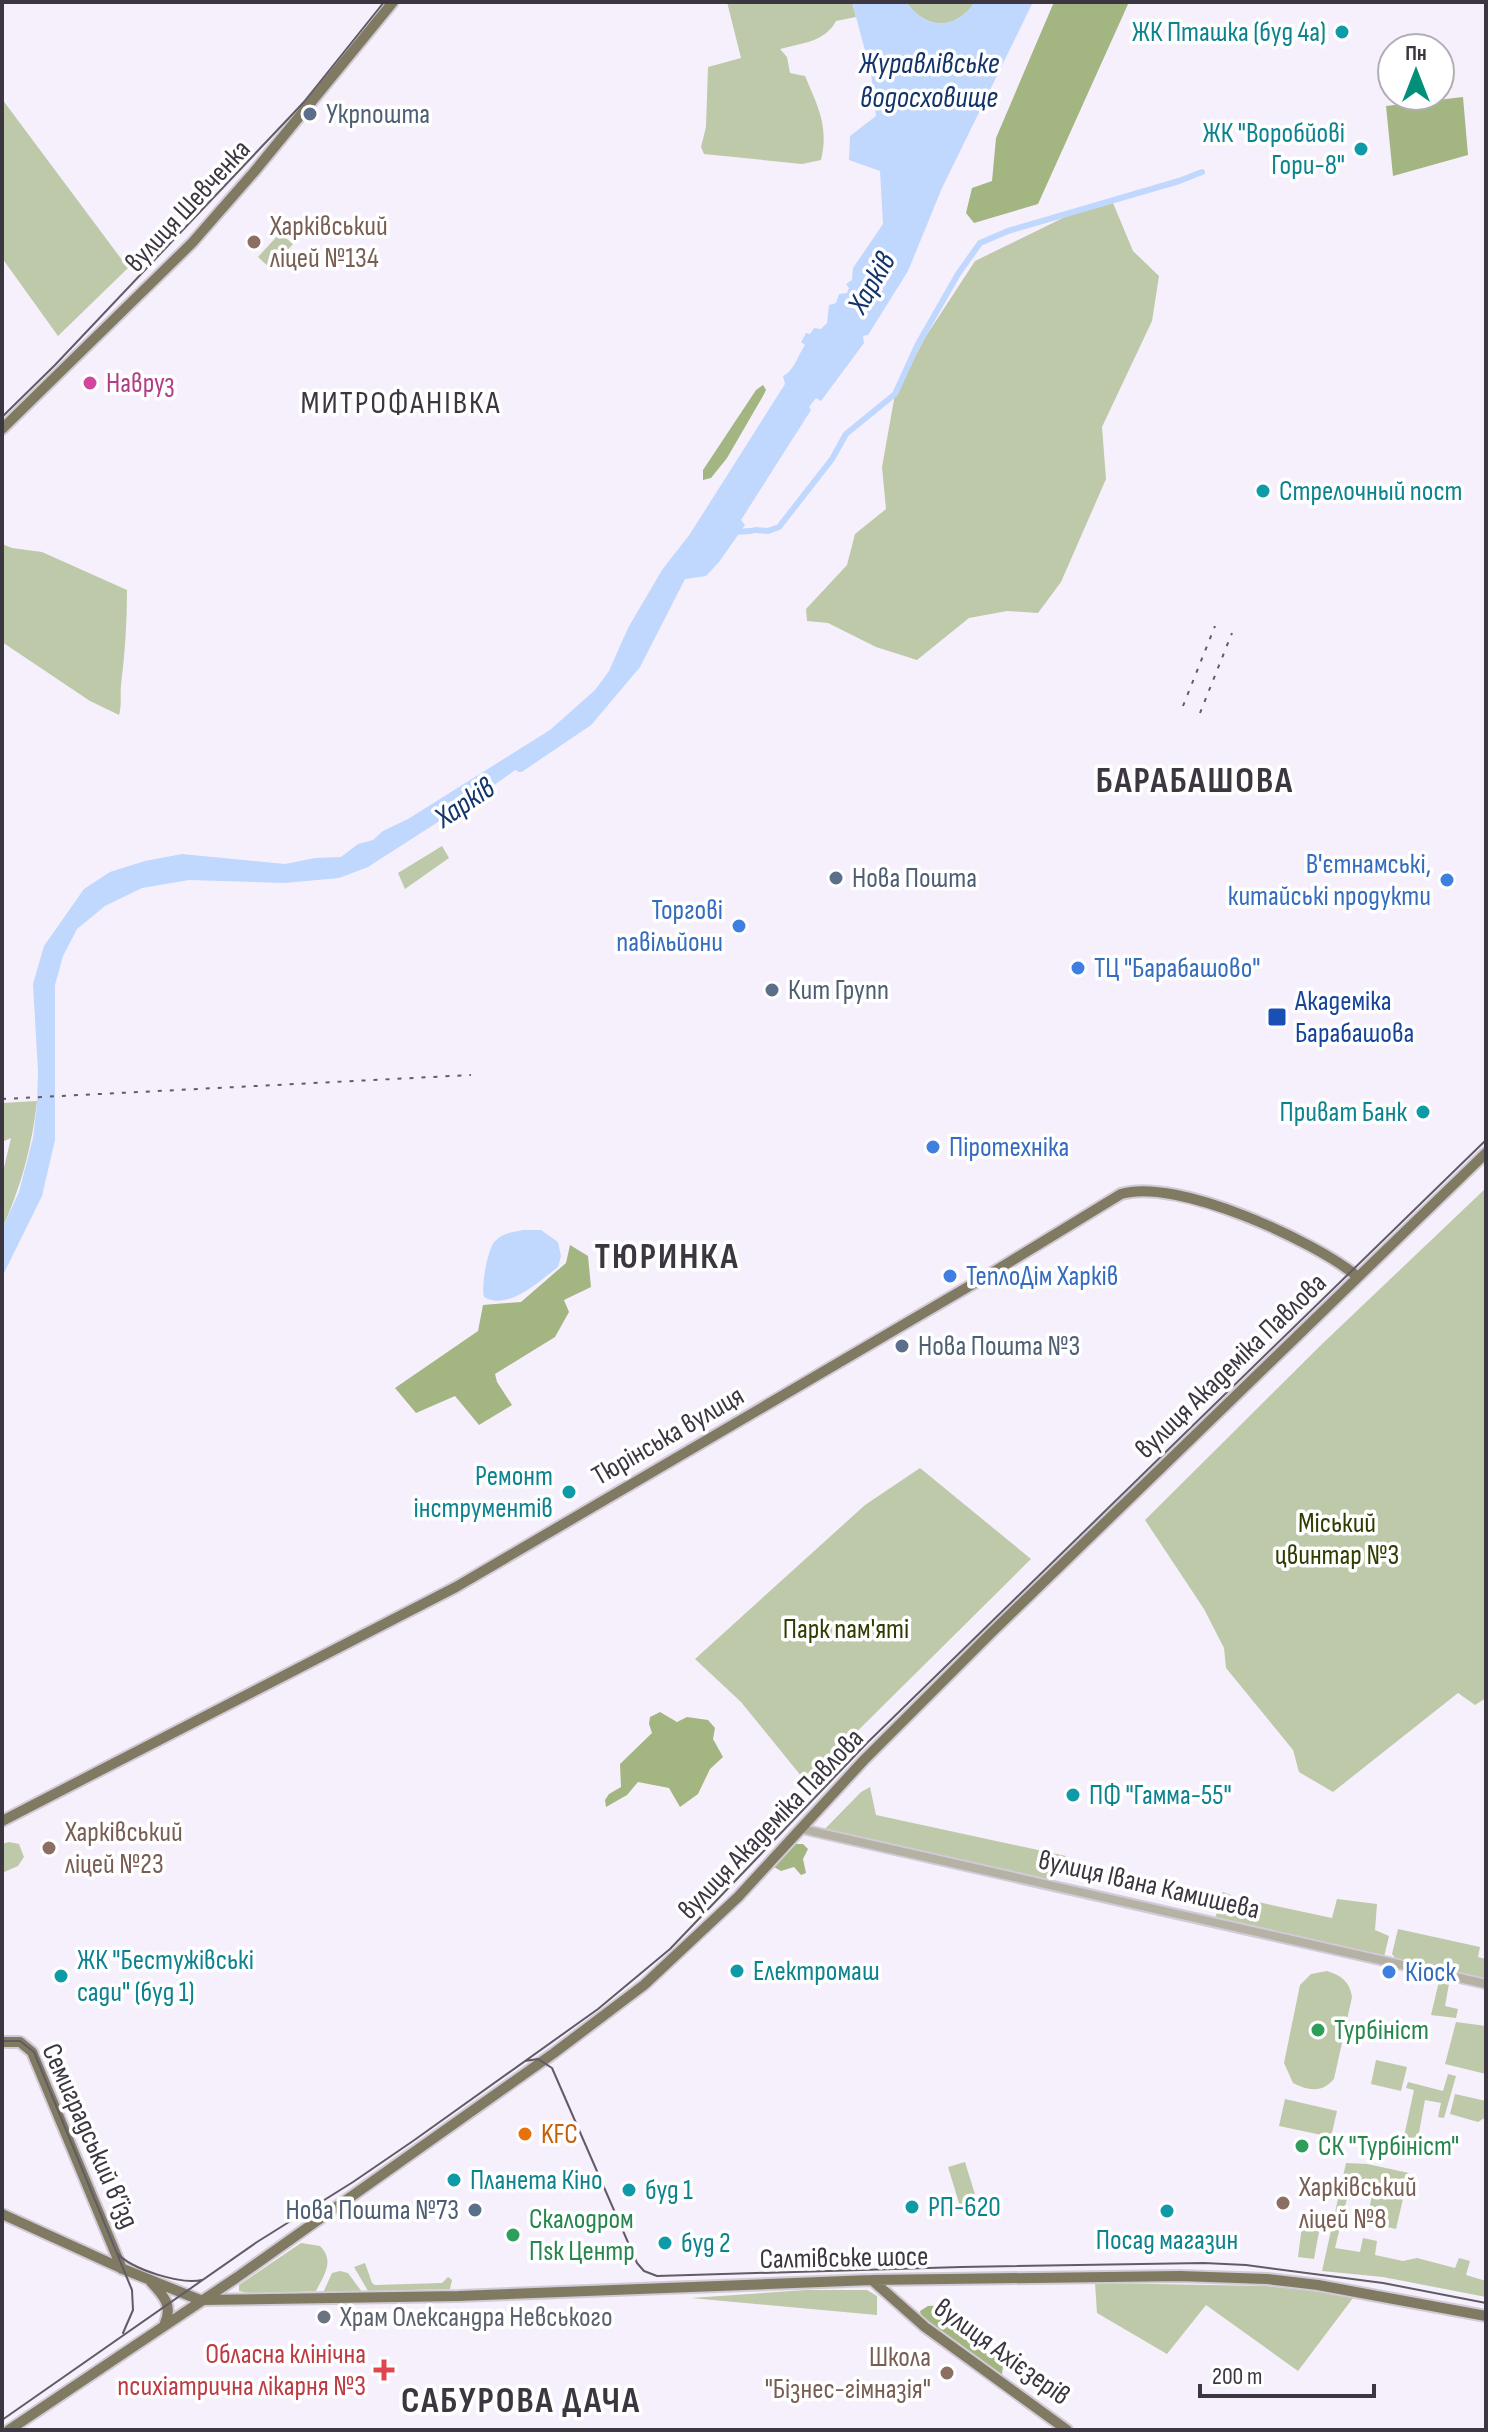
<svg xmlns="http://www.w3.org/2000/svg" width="1488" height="2432" font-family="'Sofia Sans Condensed',sans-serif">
<rect width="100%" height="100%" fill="#f6f0fc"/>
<path fill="#bdc9a9" d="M727,2H852L856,17L836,21C825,42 802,43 780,49L787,57L790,73L805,76C818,107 829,126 821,160L802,164L704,154L701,147L706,127L708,67L741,58Z
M906,2H975C955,31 926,30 906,2Z
M2,99L128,268L58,336L2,258Z
M1113,203L1133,251L1159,276L1152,321L1102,427L1106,479L1061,582L1038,613L1007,611L969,618L917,660L876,647L828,623L807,621L806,609L847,565L855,534L886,509L882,467L895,394L926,336L975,261L1071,214Z
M280,233L293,244L271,269L258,257Z
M2,544L12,548L42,552L127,590C127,622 125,653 121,685C120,696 122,704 119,715L90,701L2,642Z
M442,846L449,858L405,889L398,873Z
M37,1101C32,1146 21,1187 2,1229V1176L11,1138L2,1142V1103Z
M1486,1188V1698L1475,1705L1458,1693L1333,1792L1299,1772L1293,1750L1226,1668L1224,1648L1204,1609L1145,1520L1321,1345Z
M920,1468L1031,1559L806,1782L741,1702L695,1659L865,1505Z
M870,1787L876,1815L1066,1856C1063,1868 1056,1874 1050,1885L820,1834L861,1792Z
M9,1842L19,1844L24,1857L18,1866L2,1873V1844Z
M1223,1892L1239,1898L1332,1918L1337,1899L1377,1904L1375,1930L1389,1936L1383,1961L1214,1922Z
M1398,1929L1480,1947L1478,1957L1486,1959V1983L1473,1977L1396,1959L1392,1954Z
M1327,1971C1341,1975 1350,1982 1352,1997L1334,2079C1322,2093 1308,2091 1293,2083L1284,2063L1300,1985L1311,1974Z
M1439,1981L1449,1984L1445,2006L1458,2009L1456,2018L1431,2015Z
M1456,2022L1486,2026V2074L1445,2064Z
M1376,2060L1407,2067L1401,2091L1371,2084Z
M1448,2074L1456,2076L1444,2118L1438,2117L1441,2103L1425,2100L1418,2138L1436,2143L1434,2149L1403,2141L1414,2090L1406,2088L1408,2082L1443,2091Z
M1455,2094L1486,2101V2117L1478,2122L1450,2114Z
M1285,2099L1337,2111L1331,2137L1279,2126Z
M965,2162L977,2201L960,2206L948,2167Z
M1346,2163L1367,2164L1409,2173L1396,2229L1366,2222L1375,2183L1352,2178L1335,2248L1360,2252L1363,2238L1377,2241L1375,2255L1403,2261L1417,2258L1455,2268L1459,2258L1470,2261L1466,2275L1486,2281V2297L1383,2277L1322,2271Z
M1303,2218L1321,2221L1314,2259L1298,2257Z
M301,2243L320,2246C335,2261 324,2275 316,2291L253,2294L239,2291V2285Z
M365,2263L372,2283L375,2285L442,2283L448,2277L452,2280L450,2289L368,2291L354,2267Z
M340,2271L348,2273L362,2292L323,2293L332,2273Z
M1095,2283L1266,2286L1316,2291L1353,2298L1298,2371L1206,2305L1167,2354L1097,2313Z
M806,2290H867L877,2296V2315L691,2298Z"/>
<path fill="#a3b581" d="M1054,2H1129L1038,204L974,223L966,213L972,188L992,181L996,138Z
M1463,97L1468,155L1393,176L1386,106Z
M763,385L766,390L763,396L727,458L711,478L703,480V470L756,390Z
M570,1245L588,1256L591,1287L564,1300L569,1312L555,1337L495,1374L497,1382L512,1405L479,1425L455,1396L416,1413L395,1388L478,1331L483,1305L521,1302L566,1263Z
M660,1712L677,1722L687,1717L708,1720L715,1728L713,1739L723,1757L710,1769L698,1794L680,1807L669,1788L638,1782L627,1795L606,1807L605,1800L609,1794L621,1787L620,1764L652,1733L649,1724L650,1717Z
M795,1844H803L808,1849L803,1859L806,1873L801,1875L794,1867L781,1871L774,1867Z
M947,2305L953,2307L1003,2365L1002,2375L921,2316L920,2311L928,2306Z"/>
<path fill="#c0d7fe" d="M852,2H906C926,30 955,31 975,2H1033L942,188L908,271L868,335L863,336L864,343L821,401L816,398L809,407L811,410L741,520L745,525L719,562L706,576L678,580L670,589L657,626L625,675L594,714L483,793L368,867L339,878L284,883L189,880L142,888L105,906L77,929L63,956L55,985V1140L42,1196L2,1277V1229L19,1192L33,1138L37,1104L38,1071L33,984L44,946L84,889L110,872L145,861L182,854L285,864L315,858L341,857L358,844L373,840L383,831L408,819L550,730L595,690L609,671L628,628L662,570L690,534L785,384L783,376C794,371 798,355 805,345L801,342L806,333L810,334L814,328L821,329L827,323L829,305L836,303L839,294L847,293L849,288L846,284L852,280L853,268L883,224L880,171L849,160L850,136L876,116L871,73Z
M523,1230H541L558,1242L561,1256L558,1267C539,1281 509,1311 484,1297C481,1288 487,1253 493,1244C499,1234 512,1232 523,1230Z"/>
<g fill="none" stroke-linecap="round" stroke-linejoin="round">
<path stroke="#c0d7fe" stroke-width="6" d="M755,530L768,531L779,527L832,459L846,434L895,394L918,344L958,274L980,243L1008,231L1179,181L1202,172
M734,532L751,531"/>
<path stroke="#c0d7fe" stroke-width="10" d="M520,767L588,721L636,664L685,568"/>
<g stroke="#d1cbd7" stroke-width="12">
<path id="minor" d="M802,1829L1486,1984"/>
</g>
<g stroke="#d1cbd7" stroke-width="14">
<path id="major" d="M2,429L192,243L254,172L393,2
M2,1821L456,1587L990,1274L1121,1194C1176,1177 1315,1241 1358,1277
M2,2042H20L32,2052L122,2269
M2,2214L123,2269L200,2300L459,2296L872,2280L1180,2276L1267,2279L1318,2285L1486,2316
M872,2280L925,2327L1067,2430
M151,2282C163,2295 173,2305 165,2323
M9,2430L236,2278L554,2053L644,1985L738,1897L864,1760L991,1633L1486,1153"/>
</g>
<use href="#minor" stroke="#b5b1a4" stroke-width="8"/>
<use href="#major" stroke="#817a62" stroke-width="10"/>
<path stroke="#615b66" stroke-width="2" d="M2,417L55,365L304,102L384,2
M2,2041H20L34,2052L132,2290L133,2310L123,2333
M525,2061L538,2059L552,2068L637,2263L644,2271L657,2276L961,2267L1204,2263L1246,2265L1383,2283L1486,2303
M117,2253C131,2269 181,2285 202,2280
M2,2420L257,2242L353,2182L413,2141L598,2009L670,1949L867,1743L1486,1140"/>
<path stroke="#615b66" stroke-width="2" stroke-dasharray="4 8" stroke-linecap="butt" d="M1183,706L1215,626
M1200,713L1232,633
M2,1099L471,1075"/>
</g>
<g fill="#0f9aa8" stroke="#fff" stroke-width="3">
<circle cx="1342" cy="32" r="8"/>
<circle cx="1361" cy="149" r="8"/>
<circle cx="1263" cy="491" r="8"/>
<circle cx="1423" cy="1112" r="8"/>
<circle cx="569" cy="1492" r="8"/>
<circle cx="1073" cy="1795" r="8"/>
<circle cx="737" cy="1971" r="8"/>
<circle cx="61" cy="1976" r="8"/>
<circle cx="454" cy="2180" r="8"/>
<circle cx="629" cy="2190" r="8"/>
<circle cx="912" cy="2207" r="8"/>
<circle cx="1167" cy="2211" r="8"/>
<circle cx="665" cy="2243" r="8"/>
</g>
<g fill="#5c6f8a" stroke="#fff" stroke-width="3">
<circle cx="310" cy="114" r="8"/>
<circle cx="836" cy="878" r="8"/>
<circle cx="772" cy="990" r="8"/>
<circle cx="902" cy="1346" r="8"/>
<circle cx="475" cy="2210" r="8"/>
</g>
<g fill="#8d6e63" stroke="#fff" stroke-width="3">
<circle cx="254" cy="242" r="8"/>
<circle cx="49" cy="1848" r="8"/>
<circle cx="1283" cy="2203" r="8"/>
<circle cx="947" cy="2373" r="8"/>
</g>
<circle fill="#d1479c" stroke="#fff" stroke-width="3" cx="90" cy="383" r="8"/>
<g fill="#3f7fe0" stroke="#fff" stroke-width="3">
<circle cx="1447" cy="880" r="8"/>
<circle cx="739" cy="926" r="8"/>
<circle cx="1078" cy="968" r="8"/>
<circle cx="933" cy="1147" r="8"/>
<circle cx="950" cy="1276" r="8"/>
<circle cx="1389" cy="1972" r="8"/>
</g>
<rect fill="#1a4fb4" stroke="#fff" stroke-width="3" x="1267" y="1007" width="20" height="20" rx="4"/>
<g fill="#2e9e5b" stroke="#fff" stroke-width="3">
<circle cx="1318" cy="2030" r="8"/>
<circle cx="1302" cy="2146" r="8"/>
<circle cx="513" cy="2235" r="8"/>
</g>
<circle fill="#e8710a" stroke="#fff" stroke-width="3" cx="525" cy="2134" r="8"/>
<circle fill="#6b7280" stroke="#fff" stroke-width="3" cx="324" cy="2317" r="8"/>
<path fill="#e0444e" stroke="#fff" stroke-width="3" d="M380 2358h8v8h8v8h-8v8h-8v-8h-8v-8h8z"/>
<g text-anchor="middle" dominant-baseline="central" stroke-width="7" stroke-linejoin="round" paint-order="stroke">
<g font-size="28" fill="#0d838f" stroke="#fff" text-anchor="start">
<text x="1326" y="32" text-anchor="end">ЖК Пташка (буд 4а)</text>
<text x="1345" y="133" text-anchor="end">ЖК "Воробйові<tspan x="1345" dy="32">Гори-8"</tspan></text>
<text x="1279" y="491">Стрелочный пост</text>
<text x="1407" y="1112" text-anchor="end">Приват Банк</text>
<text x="553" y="1476" text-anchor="end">Ремонт<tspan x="553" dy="32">інструментів</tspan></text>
<text x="1089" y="1795">ПФ "Гамма-55"</text>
<text x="77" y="1960">ЖК "Бестужівські<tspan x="77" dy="32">сади" (буд 1)</tspan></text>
<text x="753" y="1971">Електромаш</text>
<text x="470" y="2180">Планета Кіно</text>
<text x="645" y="2190">буд 1</text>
<text x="928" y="2207">РП-620</text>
<text x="1167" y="2240" text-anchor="middle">Посад магазин</text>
<text x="681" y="2243">буд 2</text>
</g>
<g font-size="28" fill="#4e5e75" stroke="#fff" text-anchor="start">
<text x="326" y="114">Укрпошта</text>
<text x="852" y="878">Нова Пошта</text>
<text x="788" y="990">Кит Групп</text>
<text x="918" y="1346">Нова Пошта №3</text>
<text x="459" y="2210" text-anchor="end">Нова Пошта №73</text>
</g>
<g font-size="28" fill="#3c3641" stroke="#fff">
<text transform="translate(188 206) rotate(-47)">вулиця Шевченка</text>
<text transform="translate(1231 1366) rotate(-44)">вулиця Академіка Павлова</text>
<text transform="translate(668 1436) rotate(-30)">Тюрінська вулиця</text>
<text transform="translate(771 1824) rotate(-46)">вулиця Академіка Павлова</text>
<text transform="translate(1149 1885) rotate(13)">вулиця Івана Камишева</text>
<text transform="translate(90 2136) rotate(66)">Семиградський в’їзд</text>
<text transform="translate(844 2258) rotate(-1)">Салтівське шосе</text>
<text transform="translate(1002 2352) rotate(36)">вулиця Ахієзерів</text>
</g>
<g font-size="28" fill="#785e54" stroke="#fff" text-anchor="start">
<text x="270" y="226">Харківський<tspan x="270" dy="32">ліцей №134</tspan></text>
<text x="65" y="1832">Харківський<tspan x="65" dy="32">ліцей №23</tspan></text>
<text x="1299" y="2187">Харківський<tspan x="1299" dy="32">ліцей №8</tspan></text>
<text x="931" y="2357" text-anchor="end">Школа<tspan x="931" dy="32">"Бізнес-гімназія"</tspan></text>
</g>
<g font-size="28" fill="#b23c85" stroke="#fff" text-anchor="start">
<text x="106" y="383">Навруз</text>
</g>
<g font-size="28" fill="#366cbe" stroke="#fff" text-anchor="start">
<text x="1431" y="864" text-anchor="end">В'єтнамські,<tspan x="1431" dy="32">китайські продукти</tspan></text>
<text x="723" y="910" text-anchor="end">Торгові<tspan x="723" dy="32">павільйони</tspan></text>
<text x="1094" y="968">ТЦ "Барабашово"</text>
<text x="949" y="1147">Піротехніка</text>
<text x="966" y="1276">ТеплоДім Харків</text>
<text x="1405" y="1972">Кіоск</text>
</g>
<g font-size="28" fill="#164399" stroke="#fff" text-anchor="start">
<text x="1295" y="1001">Академіка<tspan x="1295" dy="32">Барабашова</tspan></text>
</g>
<g font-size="28" fill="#2e3d00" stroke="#fff">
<text x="1337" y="1523">Міський<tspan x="1337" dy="32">цвинтар №3</tspan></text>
<text x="846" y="1629">Парк пам'яті</text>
</g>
<g font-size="28" fill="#27864d" stroke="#fff" text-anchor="start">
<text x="1334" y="2030">Турбініст</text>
<text x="1318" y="2146">СК "Турбініст"</text>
<text x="529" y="2219">Скалодром<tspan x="529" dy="32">Пsк Центр</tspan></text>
</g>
<g font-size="28" fill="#c56008" stroke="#fff" text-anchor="start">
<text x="541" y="2134">KFC</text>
</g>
<g font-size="28" fill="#5b616d" stroke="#fff" text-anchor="start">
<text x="340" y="2317">Храм Олександра Невського</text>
</g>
<g font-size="28" fill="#be3a42" stroke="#fff" text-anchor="end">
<text x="366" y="2354">Обласна клінічна<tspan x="366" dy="32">психіатрична лікарня №3</tspan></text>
</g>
<g font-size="30" font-style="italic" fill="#13336b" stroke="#fff">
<text x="929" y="64">Журавлівське<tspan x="929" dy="34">водосховище</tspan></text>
<text transform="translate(872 283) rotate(-60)">Харків</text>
<text transform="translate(465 803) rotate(-34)">Харків</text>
</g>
<g font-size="32" letter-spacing="2" fill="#3c3641" stroke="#fff">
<text x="401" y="403">МИТРОФАНІВКА</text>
</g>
<g font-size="36" font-weight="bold" letter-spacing="2" fill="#3c3641" stroke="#fff">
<text x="1195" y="781">БАРАБАШОВА</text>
<text x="667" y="1257">ТЮРИНКА</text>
<text x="521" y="2401">САБУРОВА ДАЧА</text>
</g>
</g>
<rect width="1488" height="2432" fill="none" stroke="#3c3641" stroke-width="8"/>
<g transform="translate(1416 72)"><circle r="38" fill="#ffffff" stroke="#b1afb3" stroke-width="2"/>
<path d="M0-6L14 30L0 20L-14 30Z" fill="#00907a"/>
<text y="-12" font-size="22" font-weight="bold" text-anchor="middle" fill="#3c3641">Пн</text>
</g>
<path d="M1200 2384v12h174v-12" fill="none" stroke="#3c3641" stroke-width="4"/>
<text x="1212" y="2384" font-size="24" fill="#3c3641" stroke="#ffffff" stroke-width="6" paint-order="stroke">200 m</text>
</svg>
